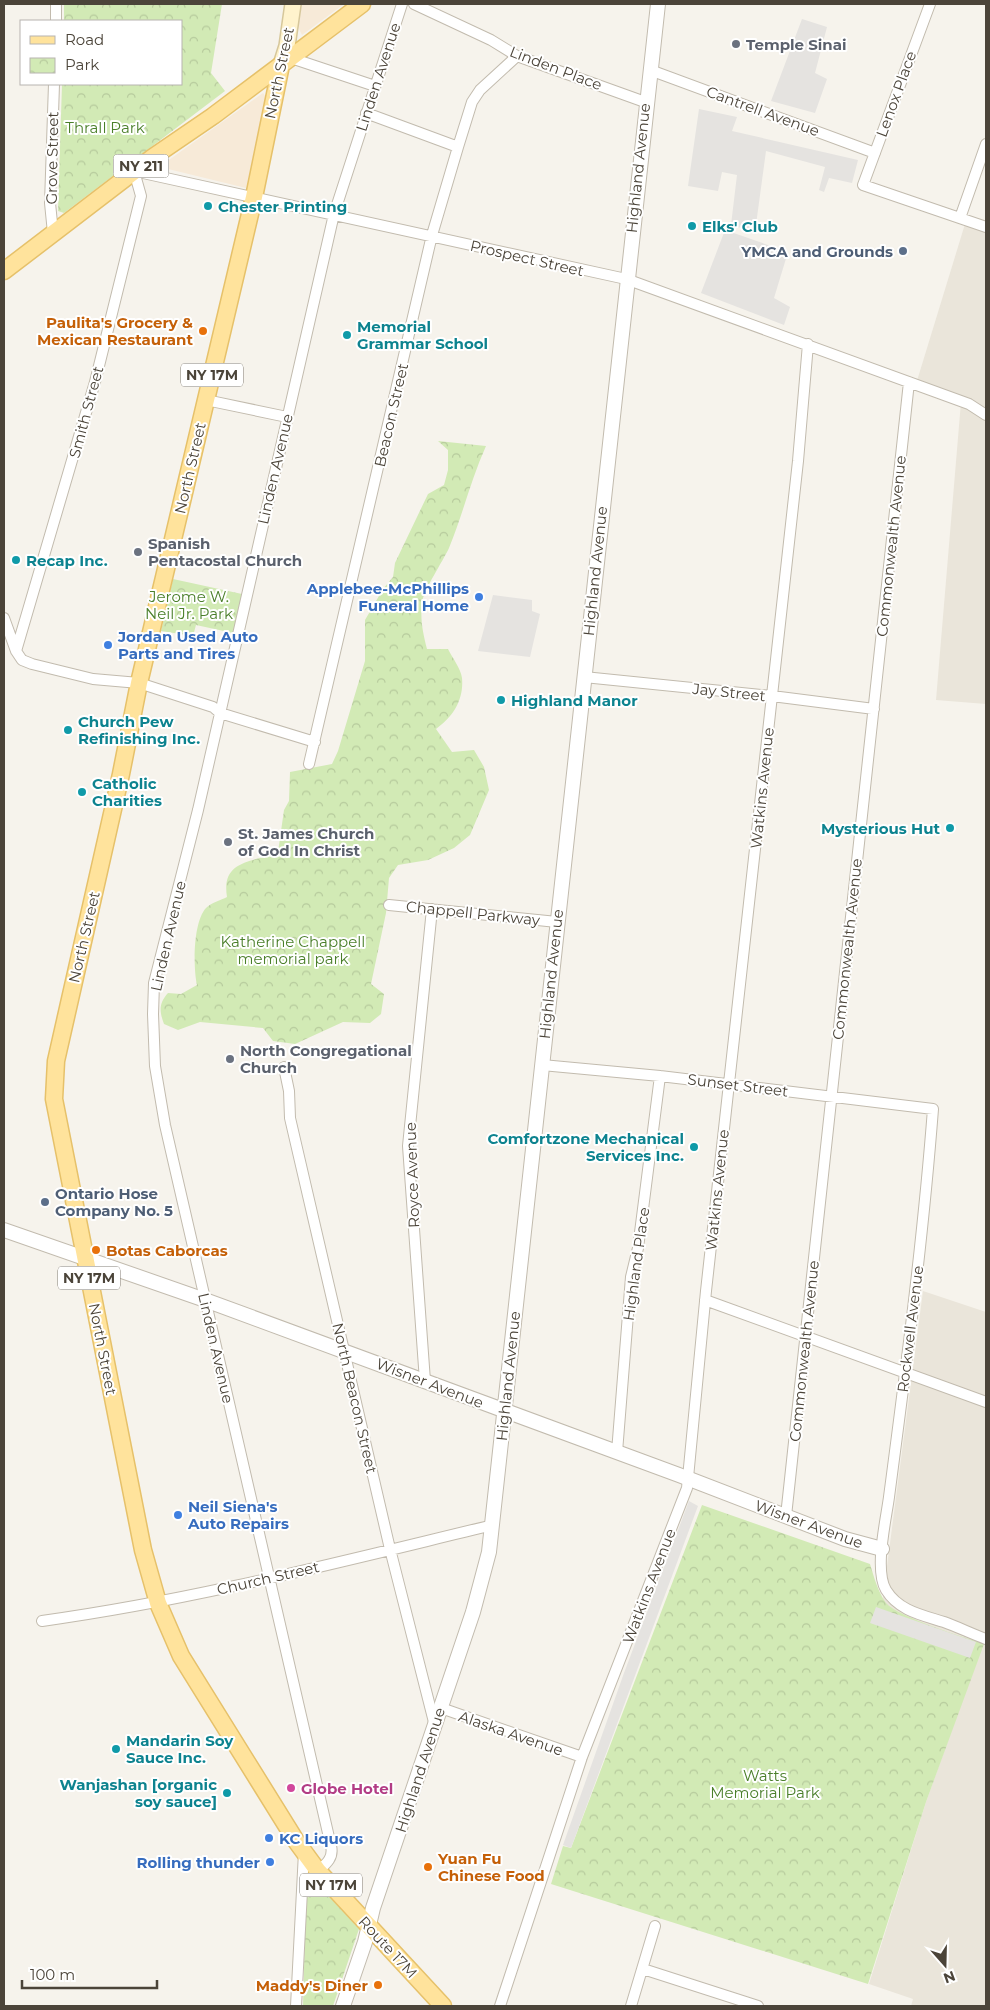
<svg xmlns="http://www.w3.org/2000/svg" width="990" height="2010" font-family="Montserrat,sans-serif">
<defs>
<pattern id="park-crowns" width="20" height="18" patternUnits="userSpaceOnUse" patternTransform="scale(1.25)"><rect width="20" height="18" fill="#d2eab5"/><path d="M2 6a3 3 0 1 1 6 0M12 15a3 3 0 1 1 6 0" fill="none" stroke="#b6ca9c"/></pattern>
</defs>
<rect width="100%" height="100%" fill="#f6f3ec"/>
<path fill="#eae5da" d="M965,224L986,232V704L936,700L961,402L916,384Z
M923,1291L986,1312V2006H911L913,1999L869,1984L926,1802L982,1646L881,1612Z"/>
<path fill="#f7ead8" d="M302,4H344L302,35L298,27Z
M263,93L266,97L246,188L164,168L166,162Z"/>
<path fill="url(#park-crowns)" d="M64,4H222L211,73L225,91L64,213L58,211L62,84H181V21H64Z
M438,441L486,446C471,479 463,514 449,548C443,561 423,591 422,603C420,620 423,633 427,649H448C452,657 461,669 462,678C464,700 453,717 436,729L452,752L474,750L484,767L489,790L470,835L454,848L428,860L398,865L389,878L386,913L371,984L384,994L381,1014L370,1023L343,1022L295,1044L273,1041L263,1028L200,1022L178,1030L164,1024C159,1011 159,1003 168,993L181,994L197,985C193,967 193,922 206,908C211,903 221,900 227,897C221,860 251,863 278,852L284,810L289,801L290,772L332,764L338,751L365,661V620L383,589L393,577L395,563L428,494L444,485L448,470V450Z
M173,579L242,594L233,633L196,625L193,636L161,631Z
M702,1505L870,1564C874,1577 878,1592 886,1603C898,1617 964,1637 984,1644L926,1802L868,1984L551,1884L563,1846L571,1848Z
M311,1880L317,1883L359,1929L333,2006H303L306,1890L308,1882Z"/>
<path fill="#e5e3e0" d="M802,19L827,27L815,73L827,79L815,113L771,101Z
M699,109L737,117L732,131L858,160L852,183L829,178L824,192L819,190L825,167L766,151L755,232L731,225L737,175L722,172L718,191L688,186Z
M725,230L788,252L774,298L790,307L784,325L701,293Z
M493,595L532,600V611L540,614L530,657L478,651Z
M689,1501L698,1506L571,1848L563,1845L624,1673Z
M876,1607L976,1642L970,1658L870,1623Z"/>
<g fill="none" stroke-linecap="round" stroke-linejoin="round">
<g stroke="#c2bbae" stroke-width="12">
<path id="minor" d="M414,4L491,40L517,56L645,102
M930,4L863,185L986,227
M56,21V4
M291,58L375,86
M650,70L875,153
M366,113L458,147
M960,218L986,144
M53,233L50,203L54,84
M206,400L287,417
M4,618L16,651L22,660L32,664L93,679L139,683L213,707L220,713L315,742
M16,651L95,382L141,196L134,171L626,279L969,404L986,415
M584,677L772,696L874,709
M309,764L432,235L458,147L472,102L480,90L517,56
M389,905L557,922
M542,1065L660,1076L933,1109C923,1239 906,1368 889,1497C886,1520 874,1570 886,1590C899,1611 922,1615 944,1622C958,1627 972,1634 986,1639
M284,1067L289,1091L290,1118L390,1549L435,1726
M705,1300L986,1402
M425,1381L408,1146L432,909
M617,1452L631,1277L638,1248L660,1076
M786,1516L909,382
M42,1621C194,1600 343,1561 493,1525
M441,1708L582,1757
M318,1871C326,1864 334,1858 331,1846L165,1125L155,1066L153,1014L154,983L198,810L334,214L402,4
M643,1969L758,2006
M296,2006L304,1852
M500,2006L582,1757L687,1488L706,1291L798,461L808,344
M631,2006L655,1926"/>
</g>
<g stroke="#c2bbae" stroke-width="16">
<path id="tertiary" d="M4,1230L205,1300L679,1475L845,1539L882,1549
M343,2006L365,1942L373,1908L473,1612L489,1552L658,4"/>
</g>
<g stroke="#d6c79b" stroke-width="18">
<path id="secondary" d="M281,65L287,46L293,4"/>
</g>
<g stroke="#e6c16a" stroke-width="19">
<path id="primary" d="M281,65L254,197L139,683L121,774L56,1061L54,1099L143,1550L158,1603L181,1656L296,1841L318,1871L443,2006
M4,271L153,157L213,116L362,4"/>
</g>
<use href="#minor" stroke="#fff" stroke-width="10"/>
<use href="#tertiary" stroke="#fff" stroke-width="14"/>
<use href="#secondary" stroke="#fff3cd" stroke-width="15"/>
<use href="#primary" stroke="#ffe39c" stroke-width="16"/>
</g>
<g fill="#6b7280" stroke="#fff" stroke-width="2">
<circle cx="736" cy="44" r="5"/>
<circle cx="138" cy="552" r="5"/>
<circle cx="228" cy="842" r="5"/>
<circle cx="230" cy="1059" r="5"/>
</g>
<g fill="#0f9aa8" stroke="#fff" stroke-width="2">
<circle cx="208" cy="206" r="5"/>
<circle cx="692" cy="226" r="5"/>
<circle cx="347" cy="335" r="5"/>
<circle cx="16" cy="560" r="5"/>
<circle cx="501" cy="700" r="5"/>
<circle cx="68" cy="730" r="5"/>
<circle cx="82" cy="792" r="5"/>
<circle cx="950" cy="828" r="5"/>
<circle cx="694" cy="1147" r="5"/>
<circle cx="116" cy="1749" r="5"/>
<circle cx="227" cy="1793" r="5"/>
</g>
<g fill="#5c6f8a" stroke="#fff" stroke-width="2">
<circle cx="903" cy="251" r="5"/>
<circle cx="45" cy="1202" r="5"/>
</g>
<g fill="#e8710a" stroke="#fff" stroke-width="2">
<circle cx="203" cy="331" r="5"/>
<circle cx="96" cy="1250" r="5"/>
<circle cx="428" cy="1867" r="5"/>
<circle cx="378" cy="1985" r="5"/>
</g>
<g fill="#3f7fe0" stroke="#fff" stroke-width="2">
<circle cx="479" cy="597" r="5"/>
<circle cx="108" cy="645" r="5"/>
<circle cx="178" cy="1515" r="5"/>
<circle cx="269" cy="1838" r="5"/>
<circle cx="270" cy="1862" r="5"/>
</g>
<circle fill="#d1479c" stroke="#fff" stroke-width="2" cx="291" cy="1788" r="5"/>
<g text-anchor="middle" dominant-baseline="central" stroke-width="4" stroke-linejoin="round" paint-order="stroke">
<g fill="#fff" stroke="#817c74" stroke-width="1">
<rect x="113.5" y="154.5" width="55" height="23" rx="4"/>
<rect x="181" y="363.5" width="62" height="23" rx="4"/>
<rect x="58" y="1266.5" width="62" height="23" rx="4"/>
<rect x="300" y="1873.5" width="62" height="23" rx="4"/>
</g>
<g font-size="14" font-weight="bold" fill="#4b4439">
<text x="141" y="166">NY 211</text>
<text x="212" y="375">NY 17M</text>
<text x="89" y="1278">NY 17M</text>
<text x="331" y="1885">NY 17M</text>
</g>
<g font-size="15" font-weight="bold" fill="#5b616d" stroke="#fff" text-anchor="start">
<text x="746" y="44">Temple Sinai</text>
<text x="148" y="543">Spanish<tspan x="148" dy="17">Pentacostal Church</tspan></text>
<text x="238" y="833">St. James Church<tspan x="238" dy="17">of God In Christ</tspan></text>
<text x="240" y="1050">North Congregational<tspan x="240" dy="17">Church</tspan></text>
</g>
<g font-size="15" fill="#4b4439" stroke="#fff">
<text transform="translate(556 68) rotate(21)">Linden Place</text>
<text transform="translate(279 73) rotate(-78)">North Street</text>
<text transform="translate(378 77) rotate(-72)">Linden Avenue</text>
<text transform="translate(896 94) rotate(-70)">Lenox Place</text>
<text transform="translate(763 111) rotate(20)">Cantrell Avenue</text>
<text transform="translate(52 158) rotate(-89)">Grove Street</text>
<text transform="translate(638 168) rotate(-84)">Highland Avenue</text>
<text transform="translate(527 258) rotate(13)">Prospect Street</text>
<text transform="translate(86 412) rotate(-75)">Smith Street</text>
<text transform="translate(391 415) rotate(-77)">Beacon Street</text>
<text transform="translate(190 468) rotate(-77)">North Street</text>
<text transform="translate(275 469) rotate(-77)">Linden Avenue</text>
<text transform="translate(891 546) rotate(-84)">Commonwealth Avenue</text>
<text transform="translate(595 571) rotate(-84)">Highland Avenue</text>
<text transform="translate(729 692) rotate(6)">Jay Street</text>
<text transform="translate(762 788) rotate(-84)">Watkins Avenue</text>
<text transform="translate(473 913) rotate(6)">Chappell Parkway</text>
<text transform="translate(168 936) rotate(-77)">Linden Avenue</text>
<text transform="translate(84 937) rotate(-77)">North Street</text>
<text transform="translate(847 949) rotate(-84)">Commonwealth Avenue</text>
<text transform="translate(551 974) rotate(-84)">Highland Avenue</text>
<text transform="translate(738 1085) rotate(7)">Sunset Street</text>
<text transform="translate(412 1175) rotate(-92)">Royce Avenue</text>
<text transform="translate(717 1190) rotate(-84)">Watkins Avenue</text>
<text transform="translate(636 1264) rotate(-82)">Highland Place</text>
<text transform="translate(910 1329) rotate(-83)">Rockwell Avenue</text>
<text transform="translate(216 1348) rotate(77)">Linden Avenue</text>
<text transform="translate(103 1349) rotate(79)">North Street</text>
<text transform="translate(804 1351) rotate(-84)">Commonwealth Avenue</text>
<text transform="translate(508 1376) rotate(-84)">Highland Avenue</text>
<text transform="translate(430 1383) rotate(21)">Wisner Avenue</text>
<text transform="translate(355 1398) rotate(77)">North Beacon Street</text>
<text transform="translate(809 1524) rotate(20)">Wisner Avenue</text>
<text transform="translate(268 1578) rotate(-13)">Church Street</text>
<text transform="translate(649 1586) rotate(-69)">Watkins Avenue</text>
<text transform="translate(511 1733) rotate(19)">Alaska Avenue</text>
<text transform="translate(420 1770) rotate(-72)">Highland Avenue</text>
<text transform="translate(388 1947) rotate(47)">Route 17M</text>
</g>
<g font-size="15" fill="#4a7f2a" stroke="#fff">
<text x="105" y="127">Thrall Park</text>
<text x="189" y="596">Jerome W.<tspan x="189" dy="17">Neil Jr. Park</tspan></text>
<text x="293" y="941">Katherine Chappell<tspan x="293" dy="17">memorial park</tspan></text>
<text x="765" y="1775">Watts<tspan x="765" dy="17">Memorial Park</tspan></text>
</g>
<g font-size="15" font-weight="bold" fill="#0d838f" stroke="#fff" text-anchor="start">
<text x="218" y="206">Chester Printing</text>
<text x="702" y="226">Elks' Club</text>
<text x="357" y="326">Memorial<tspan x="357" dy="17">Grammar School</tspan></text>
<text x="26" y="560">Recap Inc.</text>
<text x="511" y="700">Highland Manor</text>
<text x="78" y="721">Church Pew<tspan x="78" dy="17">Refinishing Inc.</tspan></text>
<text x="92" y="783">Catholic<tspan x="92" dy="17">Charities</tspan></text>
<text x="940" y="828" text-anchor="end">Mysterious Hut</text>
<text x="684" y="1138" text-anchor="end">Comfortzone Mechanical<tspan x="684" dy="17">Services Inc.</tspan></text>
<text x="126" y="1740">Mandarin Soy<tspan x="126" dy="17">Sauce Inc.</tspan></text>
<text x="217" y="1784" text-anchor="end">Wanjashan [organic<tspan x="217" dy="17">soy sauce]</tspan></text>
</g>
<g font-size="15" font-weight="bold" fill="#4e5e75" stroke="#fff" text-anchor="end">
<text x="893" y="251">YMCA and Grounds</text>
<text x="55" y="1193" text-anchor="start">Ontario Hose<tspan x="55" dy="17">Company No. 5</tspan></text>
</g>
<g font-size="15" font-weight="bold" fill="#c56008" stroke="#fff" text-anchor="end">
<text x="193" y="322">Paulita's Grocery &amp;<tspan x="193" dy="17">Mexican Restaurant</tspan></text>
<text x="106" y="1250" text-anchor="start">Botas Caborcas</text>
<text x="438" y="1858" text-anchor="start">Yuan Fu<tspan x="438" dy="17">Chinese Food</tspan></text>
<text x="368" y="1985">Maddy's Diner</text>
</g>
<g font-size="15" font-weight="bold" fill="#366cbe" stroke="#fff" text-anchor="start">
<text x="469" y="588" text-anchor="end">Applebee-McPhillips<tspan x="469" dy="17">Funeral Home</tspan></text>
<text x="118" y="636">Jordan Used Auto<tspan x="118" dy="17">Parts and Tires</tspan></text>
<text x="188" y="1506">Neil Siena's<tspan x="188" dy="17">Auto Repairs</tspan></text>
<text x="279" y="1838">KC Liquors</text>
<text x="260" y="1862" text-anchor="end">Rolling thunder</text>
</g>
<g font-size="15" font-weight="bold" fill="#b23c85" stroke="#fff" text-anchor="start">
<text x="301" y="1788">Globe Hotel</text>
</g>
</g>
<rect width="990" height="2010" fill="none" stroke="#4b4439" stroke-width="10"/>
<rect x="20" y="20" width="162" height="65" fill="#ffffff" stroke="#b7b4b0"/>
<rect x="30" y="36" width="25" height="8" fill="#ffe39c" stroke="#b7b4b0"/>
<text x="65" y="45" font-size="15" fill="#4b4439">Road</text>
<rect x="30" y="58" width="25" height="15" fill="url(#park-crowns)" stroke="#b7b4b0"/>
<text x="65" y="70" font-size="15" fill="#4b4439">Park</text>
<g transform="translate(945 1965) rotate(160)" stroke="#ffffff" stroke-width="4" paint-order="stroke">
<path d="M0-4L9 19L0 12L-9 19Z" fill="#4b4439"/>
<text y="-8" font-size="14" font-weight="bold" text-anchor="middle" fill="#4b4439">N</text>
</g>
<path d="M22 1980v8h135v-8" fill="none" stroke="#4b4439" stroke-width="2.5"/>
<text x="30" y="1980" font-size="15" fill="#4b4439" stroke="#ffffff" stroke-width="4" paint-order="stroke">100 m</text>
</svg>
